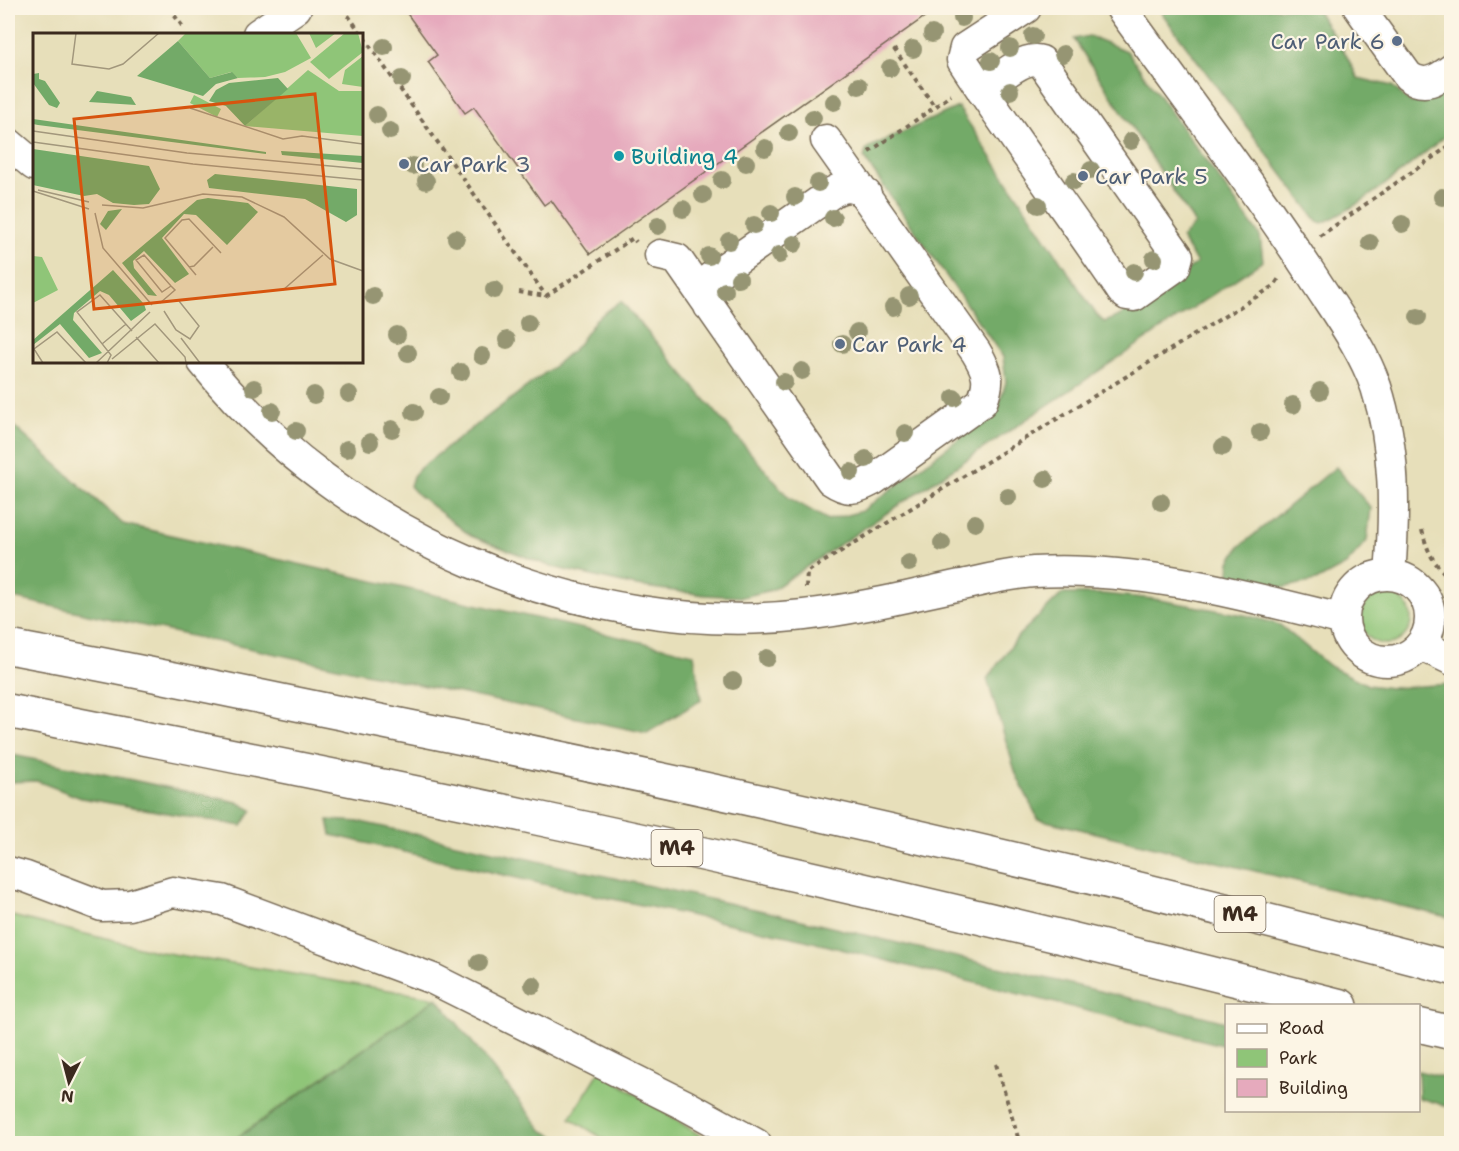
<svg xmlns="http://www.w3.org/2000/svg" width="1459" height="1151" font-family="'Shantell Sans',sans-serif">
<rect width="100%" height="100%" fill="#fcf5e5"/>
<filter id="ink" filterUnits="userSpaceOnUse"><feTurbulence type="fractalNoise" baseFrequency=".0167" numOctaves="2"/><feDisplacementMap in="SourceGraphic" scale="12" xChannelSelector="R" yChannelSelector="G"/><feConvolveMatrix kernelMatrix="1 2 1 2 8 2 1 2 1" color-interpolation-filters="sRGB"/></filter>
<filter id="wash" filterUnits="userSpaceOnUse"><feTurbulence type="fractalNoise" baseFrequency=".008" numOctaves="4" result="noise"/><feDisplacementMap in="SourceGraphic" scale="24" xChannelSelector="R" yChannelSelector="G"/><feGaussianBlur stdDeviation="1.35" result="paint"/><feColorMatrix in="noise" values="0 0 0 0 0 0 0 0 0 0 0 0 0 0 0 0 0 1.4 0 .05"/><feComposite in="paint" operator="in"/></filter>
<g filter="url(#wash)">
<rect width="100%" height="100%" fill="#e7dfba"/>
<path fill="#8fc578" stroke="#65784b" stroke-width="1.5" d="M1361 619a25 25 0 1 1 50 0a25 25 0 1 1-50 0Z
M8,915L155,951L437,998L229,1143H8Z
M600,1071L712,1143H610L570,1118Z"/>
<path fill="#73aa68" stroke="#576a43" stroke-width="1.5" d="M1158,8H1315L1344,51L1358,78L1392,86L1411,103L1439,92L1451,85V132C1412,162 1367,204 1322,223L1317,221Z
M1089,36L1127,51L1260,236L1263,261L772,590L743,597L705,595L636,586L552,567L471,536L418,495L410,486L413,476L420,468L554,366L577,346L596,319L621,301L789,498L828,520L862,511L998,409L1006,382L1003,357L864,158L866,151L870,147L958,107L1096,314L1104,322L1119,316L1197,263L1181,238L1195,224L1074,39Z
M8,421L123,524L694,654L701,700L647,733L8,597Z
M1336,467L1371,508L1367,541L1346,565L1316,581L1281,588L1229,579L1230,562L1239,547Z
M1062,594H1104L1154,599L1250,616L1280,625L1328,665L1368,685L1391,688L1451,684V918L1038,819L1016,774L987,679L1019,635Z
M8,754L237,802L252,810L242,826L81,798L37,781L8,782Z
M328,820L361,822L768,912L1179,1010L1226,1022V1046L801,939L547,885L331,835Z
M437,998L543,1131L570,1143L229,1144Z
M1418,1071L1451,1079V1107L1419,1098Z"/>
<g id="blocks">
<path fill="#e6aabd" d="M403,8H926L930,13L590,254L551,200L544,205L474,107L465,113L428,62L437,55Z"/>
</g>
</g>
<g filter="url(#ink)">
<use href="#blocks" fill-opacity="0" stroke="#776955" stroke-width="1.5"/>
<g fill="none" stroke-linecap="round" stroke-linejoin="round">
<g stroke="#776955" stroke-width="33">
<path id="minor" d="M1121,8C1185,97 1253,185 1313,277C1336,313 1362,347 1376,387C1396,448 1395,512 1390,575
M1359,8L1408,76C1424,88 1437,80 1452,69
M258,34L296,8
M982,91C996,81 1023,55 1041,61L1178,256L1175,267L1134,296L1127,295L1122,291C1070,214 1013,139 962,60L965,48L1026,8
M8,143L34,165
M660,255L677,259L831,480C849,492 855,489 873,480L982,402C991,380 988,372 976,352L826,140
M709,306L706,286L709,279L833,192C846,185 853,186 866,194
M203,362C341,535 582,640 804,615C857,609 909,596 961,585C985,580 1009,574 1034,572C1139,566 1243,595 1344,620
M1344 618a43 43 0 1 1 86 0a43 43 0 1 1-86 0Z
M1421,645L1452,660
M8,872L26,877L102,906L130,905L173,892L222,900L433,979L685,1105L756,1144"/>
</g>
<g stroke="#776955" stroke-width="36">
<path id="highway" d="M8,647C122,667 236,692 350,715C720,789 1087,872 1452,968
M8,711C182,746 358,780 532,817C803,874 1073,938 1341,1006
M1418,1025L1452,1033"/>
</g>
<path stroke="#776955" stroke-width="4" stroke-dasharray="4.5 4.5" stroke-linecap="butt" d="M169,8L183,27
M343,8L546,296
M894,49L935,107L951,95
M869,152L935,107
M1320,236L1452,144
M519,292L546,296L633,238L636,242
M1422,530C1427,551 1434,566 1452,579
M806,588L807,572L1274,286L1280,277
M996,1064L1020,1144"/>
<use href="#minor" stroke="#fff" stroke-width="30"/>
<use href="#highway" stroke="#fff" stroke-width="33"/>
</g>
<g fill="#969573">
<circle cx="962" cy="18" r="9"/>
<circle cx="932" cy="34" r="9"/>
<circle cx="1033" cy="36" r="9"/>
<circle cx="384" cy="47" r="9"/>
<circle cx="1010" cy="48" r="9"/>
<circle cx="913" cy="49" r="9"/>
<circle cx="1063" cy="54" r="9"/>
<circle cx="991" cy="61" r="9"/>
<circle cx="890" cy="68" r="9"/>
<circle cx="402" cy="79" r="9"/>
<circle cx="859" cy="86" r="9"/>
<circle cx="1010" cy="91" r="9"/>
<circle cx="834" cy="102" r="9"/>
<circle cx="377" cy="115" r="9"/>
<circle cx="813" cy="118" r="9"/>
<circle cx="390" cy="131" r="9"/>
<circle cx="789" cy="133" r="9"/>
<circle cx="1131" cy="141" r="9"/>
<circle cx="765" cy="148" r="9"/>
<circle cx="746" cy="163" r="9"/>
<circle cx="413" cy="166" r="9"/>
<circle cx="1091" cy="170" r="9"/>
<circle cx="722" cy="180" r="9"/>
<circle cx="426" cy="181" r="9"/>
<circle cx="1074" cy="181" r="9"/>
<circle cx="818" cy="183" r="9"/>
<circle cx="703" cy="195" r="9"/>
<circle cx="795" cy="197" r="9"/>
<circle cx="1442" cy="197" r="9"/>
<circle cx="1038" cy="205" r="9"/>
<circle cx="683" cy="209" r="9"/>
<circle cx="771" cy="213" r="9"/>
<circle cx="833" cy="218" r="9"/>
<circle cx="1402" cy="224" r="9"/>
<circle cx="754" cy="225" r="9"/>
<circle cx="658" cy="226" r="9"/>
<circle cx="456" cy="238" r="9"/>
<circle cx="729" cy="241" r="9"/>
<circle cx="1370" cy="243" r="9"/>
<circle cx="794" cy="244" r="9"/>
<circle cx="779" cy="255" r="9"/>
<circle cx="709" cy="256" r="9"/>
<circle cx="1154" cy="259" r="9"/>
<circle cx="1134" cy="272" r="9"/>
<circle cx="739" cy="279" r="9"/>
<circle cx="494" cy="290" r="9"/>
<circle cx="725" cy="291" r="9"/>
<circle cx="373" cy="296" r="9"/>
<circle cx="909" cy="296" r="9"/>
<circle cx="893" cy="307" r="9"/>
<circle cx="1418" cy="317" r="9"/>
<circle cx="528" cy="323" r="9"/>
<circle cx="857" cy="332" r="9"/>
<circle cx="397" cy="335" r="9"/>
<circle cx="507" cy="340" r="9"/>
<circle cx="842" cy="344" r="9"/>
<circle cx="408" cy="353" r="9"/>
<circle cx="482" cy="356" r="9"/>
<circle cx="802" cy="371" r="9"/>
<circle cx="461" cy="372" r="9"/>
<circle cx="784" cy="382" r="9"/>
<circle cx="254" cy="388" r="9"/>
<circle cx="1320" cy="391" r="9"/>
<circle cx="349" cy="394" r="9"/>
<circle cx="314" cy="395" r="9"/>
<circle cx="439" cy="397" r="9"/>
<circle cx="954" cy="398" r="9"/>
<circle cx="1293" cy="405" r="9"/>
<circle cx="272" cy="411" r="9"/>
<circle cx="414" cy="412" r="9"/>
<circle cx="392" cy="429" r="9"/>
<circle cx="296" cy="431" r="9"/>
<circle cx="1260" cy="432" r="9"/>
<circle cx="905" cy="433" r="9"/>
<circle cx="370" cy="442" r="9"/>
<circle cx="1223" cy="447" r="9"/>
<circle cx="347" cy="449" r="9"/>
<circle cx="866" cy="459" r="9"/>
<circle cx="851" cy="472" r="9"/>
<circle cx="1045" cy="479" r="9"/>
<circle cx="1008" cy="497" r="9"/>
<circle cx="1161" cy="502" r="9"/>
<circle cx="975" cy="523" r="9"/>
<circle cx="942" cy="543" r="9"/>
<circle cx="909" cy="563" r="9"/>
<circle cx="767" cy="658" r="9"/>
<circle cx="733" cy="681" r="9"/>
<circle cx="479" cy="963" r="9"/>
<circle cx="533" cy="985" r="9"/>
</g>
</g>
<g fill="#5c6f8a" stroke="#fcf5e5" stroke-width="2">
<circle cx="1397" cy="41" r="6"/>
<circle cx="404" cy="164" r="6"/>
<circle cx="1083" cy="176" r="6"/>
<circle cx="840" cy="344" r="6"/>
</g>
<circle fill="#0f9aa8" stroke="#fcf5e5" stroke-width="2" cx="619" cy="156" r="6"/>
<g text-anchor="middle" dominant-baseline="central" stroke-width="4.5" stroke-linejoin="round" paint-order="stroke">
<g fill="#fcf5e5" stroke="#75675a" stroke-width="1.5">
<rect x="651.5" y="830" width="51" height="36" rx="4.5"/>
<rect x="1214.5" y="896" width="51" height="36" rx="4.5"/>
</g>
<g font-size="21" font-weight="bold" fill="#3b2a1e">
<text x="677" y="848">M4</text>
<text x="1240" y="914">M4</text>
</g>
<g font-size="22" fill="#4e5e75" stroke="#fcf5e5" text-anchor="start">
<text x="1385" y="41" text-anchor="end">Car Park 6</text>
<text x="416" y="164">Car Park 3</text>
<text x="1095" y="176">Car Park 5</text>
<text x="852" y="344">Car Park 4</text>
</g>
<g font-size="22" fill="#0d838f" stroke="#fcf5e5" text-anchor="start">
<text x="631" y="156">Building 4</text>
</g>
</g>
<g transform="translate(33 33)">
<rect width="330" height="330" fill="#e7dfba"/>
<path d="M153,0H263L278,25L252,39L232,44L205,45L198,39L177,45L145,8ZM276,0H303L283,15ZM312,0H325L330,19L296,46L277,29ZM330,23V54L309,51L312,37ZM275,37L306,58H330V103L212,93ZM161,62L188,76L184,84L157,70ZM0,223L9,224L25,257L0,270Z" fill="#8fc578"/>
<path d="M145,8L177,45L199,39L205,45L183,51L170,63L104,43ZM6,40V46L12,48L27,70L24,75L16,72L0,50V41ZM245,45L255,56L212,93L193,73L176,68L183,57L196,50ZM64,58L98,64L103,72L56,69ZM0,86L233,119V121L5,92L0,91ZM0,116L116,133L127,156L116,171L101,172L80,170L64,161L51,163L0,152ZM248,118L330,123V130L249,122ZM182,141L324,156V182L313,189L272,166L176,155L174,147ZM175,165L215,170L225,179L194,212L163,182L151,181L129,205L156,241L142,250L111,218L100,228L101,235L124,263L115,262L89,230L164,167ZM89,176L73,197L67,191L75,178ZM80,237L111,271L113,277L98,288L76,262L67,258L41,280L40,287L69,320L56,325L27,291L0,312V307Z" fill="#73aa68"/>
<path fill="none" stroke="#a2977c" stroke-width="1.5" d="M43,0L39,31L76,36L90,31L126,0M157,75L250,106L269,103L330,111M0,98L154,120L330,136M0,109L160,131L330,147M5,157L56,169M0,158L56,176M69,172L110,175L170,161L209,164L251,184L297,226L330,238M62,180L70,215L119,272M156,234L161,233L180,214M163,242L132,205L149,187L156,186L188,220M250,257L290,222M127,270L142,257L138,253L118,230L111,222L103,227L129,259L138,253M131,278L143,297L157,306L166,293L146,268M103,304L126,330M148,305L167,330M69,311L93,291M79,326L122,291L152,324L153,330M10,330L1,316L24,299L53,330M63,330L117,279M74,330L78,322L44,279L67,262L99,298"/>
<path fill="#d7540e" fill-opacity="0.15" stroke="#d7540e" stroke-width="3" d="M282,61L302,251L61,276L41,86Z"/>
<rect width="330" height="330" fill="none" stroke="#3b2a1e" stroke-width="3"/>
</g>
<rect width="1459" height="1151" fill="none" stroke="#fcf5e5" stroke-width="30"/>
<rect x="1225" y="1004" width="195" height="108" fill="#fcf5e5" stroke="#afa495" stroke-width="1.5"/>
<rect x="1237" y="1024" width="30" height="9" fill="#ffffff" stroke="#afa495" stroke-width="1.5"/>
<text x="1279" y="1034" font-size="18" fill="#3b2a1e">Road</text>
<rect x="1237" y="1049" width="30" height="18" fill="#8fc578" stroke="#afa495" stroke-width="1.5"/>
<text x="1279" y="1064" font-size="18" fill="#3b2a1e">Park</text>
<rect x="1237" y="1079" width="30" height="18" fill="#e6aabd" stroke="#afa495" stroke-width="1.5"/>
<text x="1279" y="1094" font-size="18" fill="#3b2a1e">Building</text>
<g transform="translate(69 1082) rotate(186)" stroke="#fcf5e5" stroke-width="4.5" paint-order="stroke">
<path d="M0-4.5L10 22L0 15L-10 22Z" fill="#3b2a1e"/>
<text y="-9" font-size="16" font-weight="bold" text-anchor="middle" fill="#3b2a1e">N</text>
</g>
</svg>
